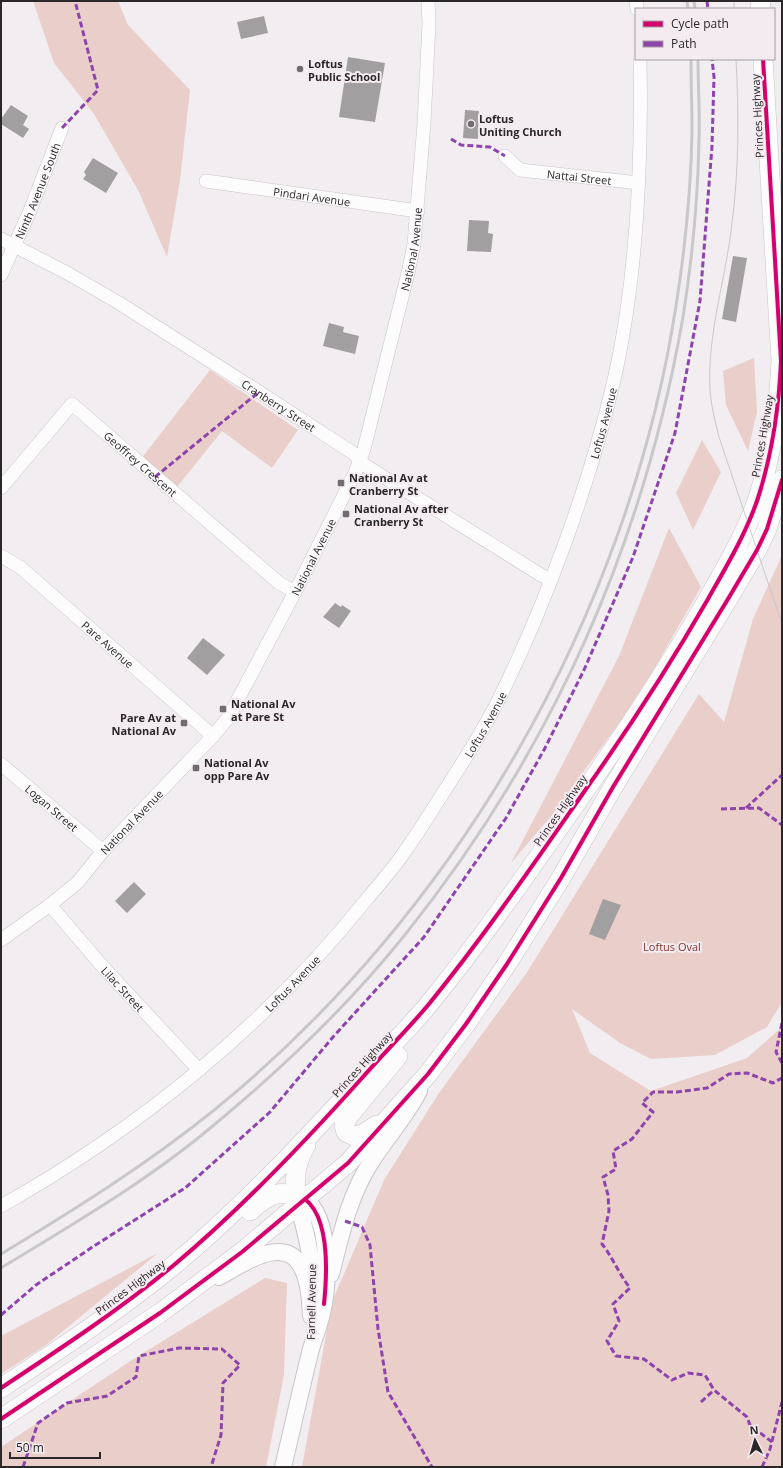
<svg xmlns="http://www.w3.org/2000/svg" width="783" height="1468" font-family="'Open Sans',sans-serif">
<rect width="100%" height="100%" fill="#f2edf0"/>
<path fill="#eaceca" d="M33,1H118L128,25L190,90L180,180L167,257L138,190L94,114L54,63Z
M754,358L757,412L748,451L726,405L723,371Z
M210,370L298,430L272,468L222,431L177,487L141,459Z
M702,440L721,472L693,530L676,493Z
M669,528L701,587L638,697L552,815L511,863L619,656Z
M782,555V1002L767,1027L715,1055L651,1059L620,1043L572,1009L590,1053L651,1091L747,1058L782,1027V1467H302L332,1302L384,1180L439,1093L526,974L699,694L724,722L753,619Z
M158,1253L46,1345L1,1374V1336Z
M265,1278L287,1283L284,1375L266,1467H1V1447L132,1360Z"/>
<path fill="#a29fa1" d="M264,16L268,33L241,39L237,22Z
M348,57L385,63L375,122L339,117Z
M11,105L28,116L23,125L29,129L23,138L1,124V119Z
M465,110L479,111L478,139L463,138Z
M93,158L118,173L106,193L83,179L86,175L84,172Z
M469,220L489,221L488,233L493,234L491,252L467,251Z
M733,256L747,258L736,322L722,319Z
M329,323L344,327L343,332L359,336L355,354L323,346Z
M335,603L341,607L342,605L351,611L339,628L323,617Z
M203,638L225,655L207,675L187,658Z
M134,882L146,894L127,913L115,901Z
M603,899L621,905L605,940L589,934Z"/>
<g fill="none" stroke-linecap="round" stroke-linejoin="round">
<g stroke="#c9c5c7" stroke-width="14">
<g id="minor">
<path d="M636,1L637,9"/>
<path id="s1" d="M505,156L520,170L639,183"/>
<path id="s2" d="M206,181L418,211"/>
<path id="s3" d="M1,239L69,274L119,303L259,392L353,453L366,466L541,575L551,580"/>
<path id="s4" d="M1,275L29,213L62,128"/>
<path id="s5" d="M1,488L72,404L279,583L295,592"/>
<path id="s6" d="M1,556L20,567L213,736"/>
<path id="s7" d="M1,764L103,851"/>
<path id="s8" d="M50,905L103,967L199,1070"/>
<path id="s9" d="M1,940L50,905L78,882L103,851L213,736L228,718L295,592L355,473L364,449L408,273L414,244L424,124L429,23L428,1"/>
<path id="s10" d="M1,1206C140,1128 266,1025 366,900C378,886 390,872 401,857C416,836 430,814 443,793C462,764 481,734 497,703C523,651 545,598 565,543C587,482 606,420 619,357C638,259 642,158 640,59"/>
</g>
</g>
<g stroke="#c9c5c7" stroke-width="18">
<path id="major" d="M298,1205C306,1231 312,1256 313,1284
M331,1274C341,1235 349,1196 371,1162C386,1138 406,1117 419,1091
M219,1277C239,1266 281,1236 299,1263C309,1277 310,1299 311,1316
M283,1467C292,1430 300,1393 309,1357C312,1342 319,1328 322,1313C329,1284 331,1219 305,1199"/>
</g>
<g stroke="#c9c5c7" stroke-width="20">
<path id="highway" d="M760,9L761,1
M377,1125L363,1134L354,1136L346,1132L344,1125L348,1117L398,1056
M298,1205C293,1184 295,1163 306,1145
M250,1211C268,1194 281,1188 305,1199
M1,1388C60,1349 119,1310 174,1265C242,1208 303,1144 362,1078C384,1053 408,1029 429,1004C485,935 535,862 586,789C629,728 670,665 708,599C726,567 746,534 758,498C772,454 779,408 781,361L763,59
M1,1419L160,1313L242,1252L348,1163L428,1074L466,1024L507,964L561,878L613,787L728,599L757,550L767,529L782,480"/>
</g>
<use href="#minor" stroke="#fdfcfd" stroke-width="13"/>
<use href="#major" stroke="#fdfcfd" stroke-width="16"/>
<use href="#highway" stroke="#fdfcfd" stroke-width="19"/>
<path stroke="#c9c8c9" stroke-width="1" d="M734,1V9
M736,59C739,114 739,169 732,223C726,278 707,334 710,389C711,405 715,421 719,437L782,624"/>
<path stroke="#c9c8c9" stroke-width="3" d="M687,1L688,9
M694,1L695,9
M1,1254C74,1210 146,1165 213,1111C456,914 628,616 676,306C685,249 691,190 692,132C692,108 691,83 691,59
M1,1268C77,1222 154,1177 221,1119C287,1064 350,1003 404,936C550,754 643,547 683,317C692,260 698,198 699,140C700,113 698,86 698,59"/>
<path stroke="#8e44ad" stroke-width="3" stroke-dasharray="6 3" stroke-linecap="butt" d="M707,1L708,9
M62,128L98,90L75,1
M451,139L461,145L490,147L505,156
M155,477L259,392
M746,808L782,775
M721,809L759,808L782,825
M782,1023L776,1052L782,1063
M345,1221L362,1227L370,1245L378,1329L388,1392L432,1467
M1,1315L36,1285L94,1246L185,1188L270,1112L333,1037L424,937L506,818L545,748L584,670L633,557L675,433L700,301L712,146L714,77L712,59
M701,1402L714,1390
M772,1442L750,1425L747,1417L714,1390L705,1375L688,1373L672,1380L644,1359L616,1356L607,1341L619,1321L613,1304L630,1288C619,1274 613,1258 602,1244L609,1211L608,1195L603,1177L616,1169L613,1151L632,1139L653,1112L642,1103L653,1092H677L707,1088L729,1074L747,1073L773,1083L782,1078
M23,1467L38,1423L67,1403L107,1396L136,1377L139,1356L179,1348L222,1349L240,1365L223,1383L221,1435L211,1467
M762,1467L770,1449L782,1402"/>
<g stroke="#f4ebf0" stroke-width="6">
<path id="cycleway" d="M305,1199C330,1219 327,1275 324,1304
M1,1388C60,1349 119,1310 174,1265C242,1208 303,1144 362,1078C384,1053 408,1029 429,1004C485,935 535,862 586,789C629,728 670,665 708,599C726,567 746,534 758,498C772,454 779,408 781,361L763,59
M1,1419L160,1313L242,1252L348,1163L428,1074L466,1024L507,964L561,878L613,787L728,599L757,550L767,529L782,480"/>
</g>
<use href="#cycleway" stroke="#d6006c" stroke-width="4"/>
</g>
<g fill="#706c6f" stroke="#f4ebf0" stroke-width="1.5">
<circle cx="300" cy="69" r="4"/>
<circle cx="471" cy="124" r="4"/>
<rect x="337" y="479" width="8" height="8" rx="2"/>
<rect x="342" y="510" width="8" height="8" rx="2"/>
<rect x="219" y="705" width="8" height="8" rx="2"/>
<rect x="180" y="719" width="8" height="8" rx="2"/>
<rect x="192" y="764" width="8" height="8" rx="2"/>
</g>
<g text-anchor="middle" dominant-baseline="central" stroke-width="4" stroke-linejoin="round" paint-order="stroke">
<g font-size="11" font-weight="bold" fill="#2a2729" stroke="#f4ebf0" text-anchor="start">
<text x="308" y="63">Loftus<tspan x="308" dy="13">Public School</tspan></text>
<text x="479" y="118">Loftus<tspan x="479" dy="13">Uniting Church</tspan></text>
<text x="349" y="477">National Av at<tspan x="349" dy="13">Cranberry St</tspan></text>
<text x="354" y="508">National Av after<tspan x="354" dy="13">Cranberry St</tspan></text>
<text x="231" y="703">National Av<tspan x="231" dy="13">at Pare St</tspan></text>
<text x="176" y="717" text-anchor="end">Pare Av at<tspan x="176" dy="13">National Av</tspan></text>
<text x="204" y="762">National Av<tspan x="204" dy="13">opp Pare Av</tspan></text>
</g>
<g font-size="11" fill="#2a2729" stroke="#f4ebf0">
<text transform="translate(757 116) rotate(-93)">Princes Highway</text>
<text stroke="none"><textPath href="#s1" startOffset="80">Nattai Street</textPath></text>
<text stroke="none"><textPath href="#s4" startOffset="92">Ninth Avenue South</textPath></text>
<text stroke="none"><textPath href="#s2" startOffset="107">Pindari Avenue</textPath></text>
<text stroke="none"><textPath href="#s9" startOffset="826">National Avenue</textPath></text>
<text stroke="none"><textPath href="#s3" startOffset="324">Cranberry Street</textPath></text>
<text stroke="none"><textPath href="#s10" startOffset="1016">Loftus Avenue</textPath></text>
<text transform="translate(762 436) rotate(-80)">Princes Highway</text>
<text stroke="none"><textPath href="#s5" startOffset="201">Geoffrey Crescent</textPath></text>
<text stroke="none"><textPath href="#s9" startOffset="501">National Avenue</textPath></text>
<text stroke="none"><textPath href="#s6" startOffset="139">Pare Avenue</textPath></text>
<text stroke="none"><textPath href="#s10" startOffset="692">Loftus Avenue</textPath></text>
<text stroke="none"><textPath href="#s7" startOffset="67">Logan Street</textPath></text>
<text transform="translate(560 810) rotate(-55)">Princes Highway</text>
<text stroke="none"><textPath href="#s9" startOffset="177">National Avenue</textPath></text>
<text stroke="none"><textPath href="#s10" startOffset="368">Loftus Avenue</textPath></text>
<text stroke="none"><textPath href="#s8" startOffset="111">Lilac Street</textPath></text>
<text transform="translate(362 1064) rotate(-48)">Princes Highway</text>
<text transform="translate(130 1287) rotate(-37)">Princes Highway</text>
<text transform="translate(311 1302) rotate(-89)">Farnell Avenue</text>
</g>
<g font-size="11" fill="#7e352c" stroke="#f4ebf0">
<text x="672" y="946">Loftus Oval</text>
</g>
</g>
<rect width="783" height="1468" fill="none" stroke="#2a2729" stroke-width="4"/>
<rect x="635" y="8" width="140" height="52" fill="#f4ebf0" stroke="#a39da0"/>
<rect x="643" y="21" width="20" height="6" fill="#d6006c" stroke="#a39da0"/>
<text x="671" y="28" font-size="12" fill="#2a2729">Cycle path</text>
<rect x="643" y="41" width="20" height="6" fill="#8e44ad" stroke="#a39da0"/>
<text x="671" y="48" font-size="12" fill="#2a2729">Path</text>
<g transform="translate(755 1440) rotate(355)" stroke="#f4ebf0" stroke-width="3" paint-order="stroke">
<path d="M0-3L7 15L0 10L-7 15Z" fill="#2a2729"/>
<text y="-6" font-size="11" font-weight="bold" text-anchor="middle" fill="#2a2729">N</text>
</g>
<path d="M10 1452v6h90v-6" fill="none" stroke="#2a2729" stroke-width="2"/>
<text x="16" y="1452" font-size="12" fill="#2a2729" stroke="#f4ebf0" stroke-width="3" paint-order="stroke">50 m</text>
</svg>
